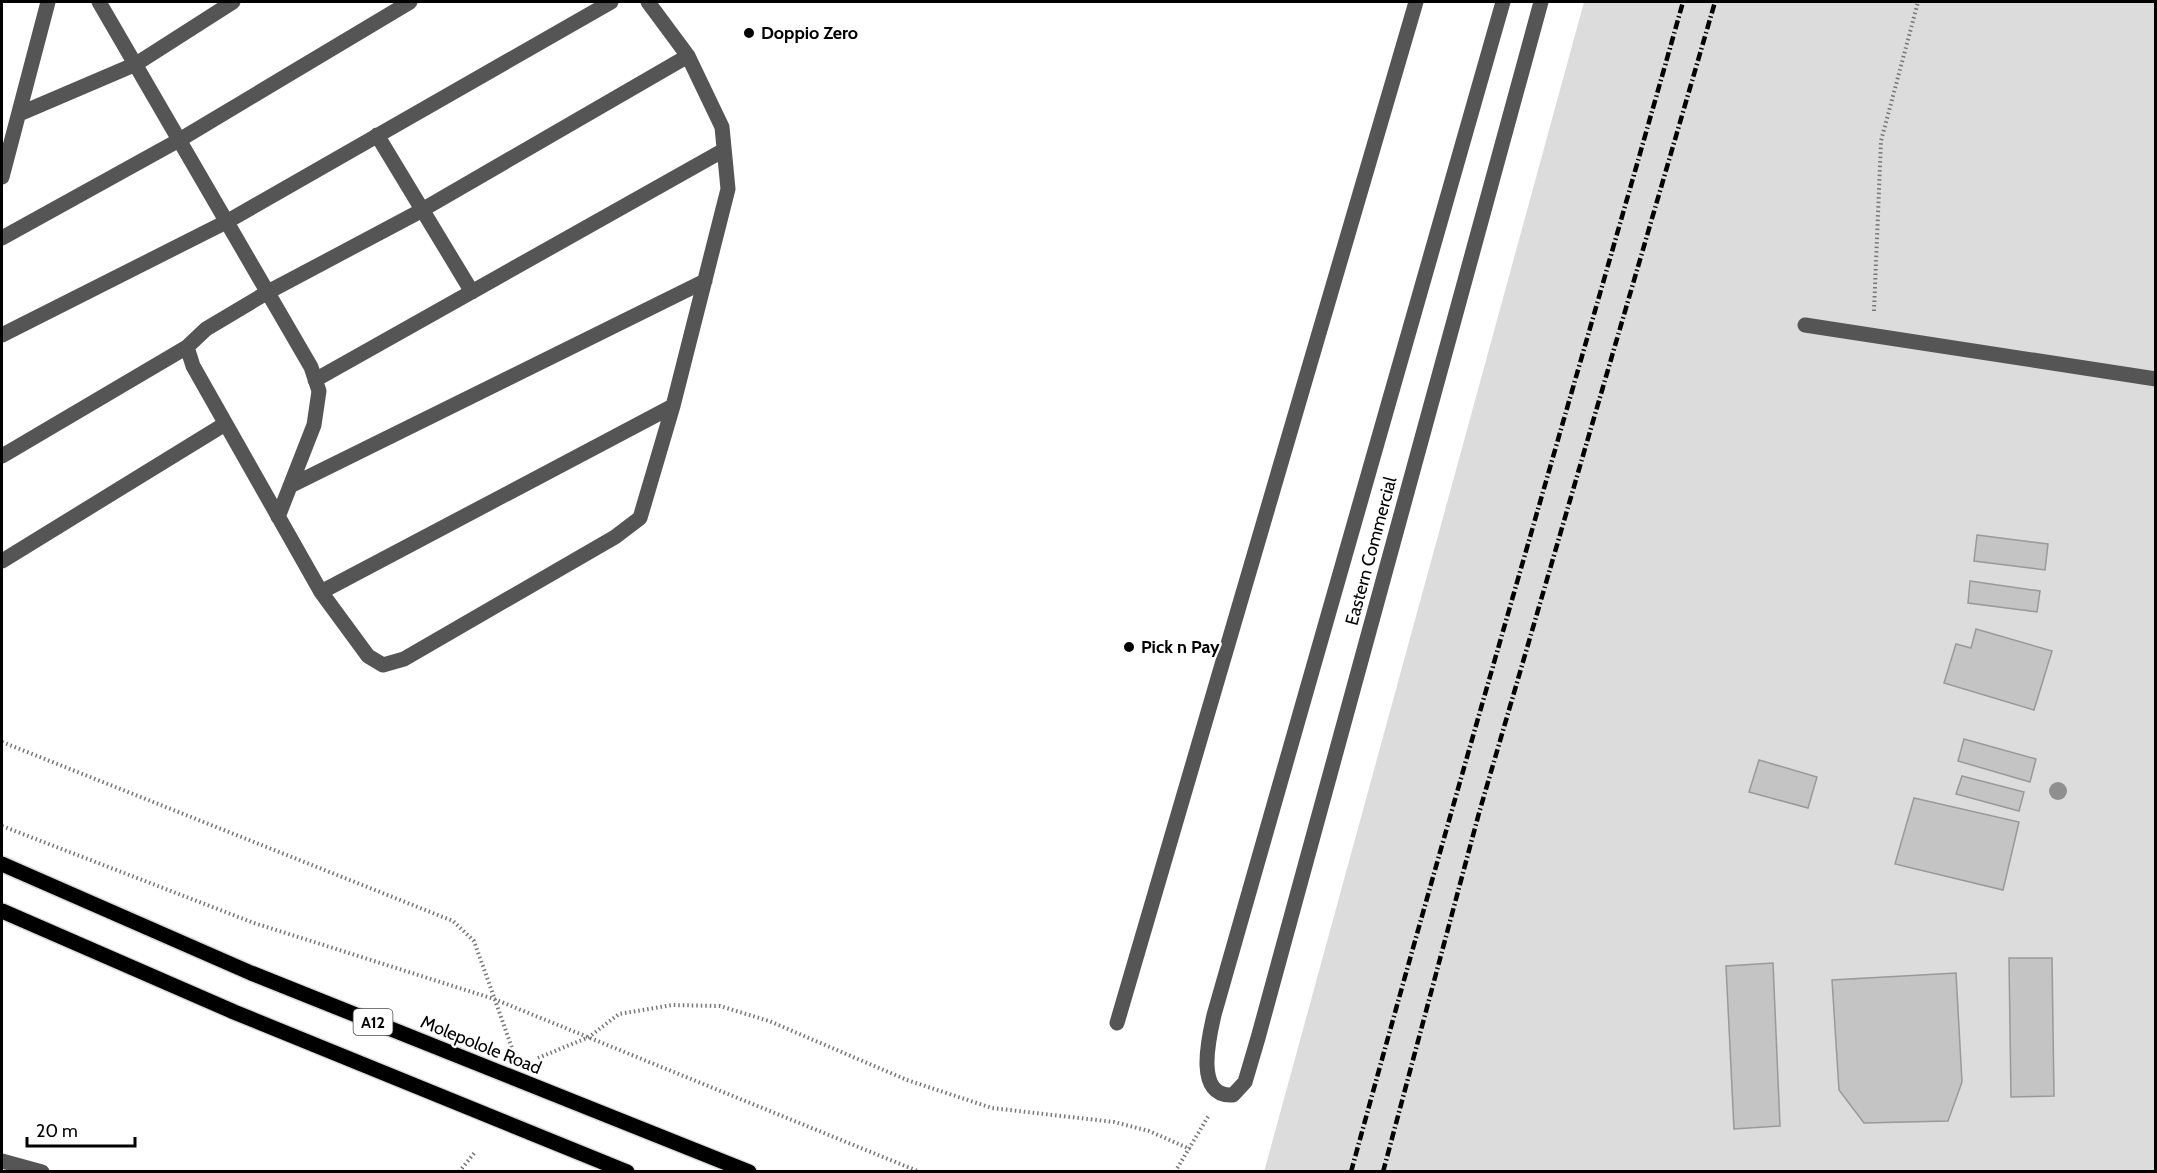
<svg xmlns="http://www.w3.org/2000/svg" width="2157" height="1173" font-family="Cabin,sans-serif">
<rect width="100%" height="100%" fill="#fff"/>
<path fill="#dcdcdc" d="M1584,2H2155V1171L1264,1172Z"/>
<path fill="#c4c4c4" stroke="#999" stroke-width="1.5" d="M1977,535L2048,544L2045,570L1974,561Z
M1970,581L2040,591L2037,612L1968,603Z
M1976,629L2052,651L2034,710L1944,683L1956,644L1971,648Z
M1964,739L2036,759L2030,782L1958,761Z
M1759,760L1817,777L1808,808L1749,792Z
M1962,776L2024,792L2019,811L1956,794Z
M1914,798L2019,822L2003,890L1895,864Z
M2009,958H2052L2054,1096L2011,1097Z
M1773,963L1780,1126L1734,1129L1726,966Z
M1956,973L1962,1082L1948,1121L1864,1123L1839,1090L1832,980Z"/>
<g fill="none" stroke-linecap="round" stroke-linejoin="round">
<g stroke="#dbdbdb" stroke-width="18">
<path id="major" d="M2,864L251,973L749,1172
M2,911L234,1012L627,1172"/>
</g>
<path stroke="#777" stroke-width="4" stroke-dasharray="1.5 3" stroke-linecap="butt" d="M1874,311L1881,141L1918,2
M2,742L453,921L474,941L512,1048
M2,826L254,923L494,999L920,1172
M538,1058L589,1037L619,1014L672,1005L720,1006L769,1021L907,1080L992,1108L1114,1122L1149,1131L1190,1149
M459,1172L476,1151
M1175,1172L1209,1115"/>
<path stroke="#555" stroke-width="15" d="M99,2L311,367L319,391L314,425L278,517
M648,2L688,56L722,127L728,189L673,406L640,518L615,537L404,659L383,665L368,656L321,592L193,366L187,347L206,329L268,292L415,214L688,56
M1503,2L1214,1015C1209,1037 1194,1098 1233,1095L1245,1082L1258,1038L1541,2
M19,114L136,64L233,2
M377,135L472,292
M2,177L48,2
M2,238L181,139L410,2
M1805,325L2156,379
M2,335L228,221L611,2
M315,380L724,150
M2,456L187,347
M290,486L705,281
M2,561L225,424
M321,592L673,406
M1117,1023L1416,2
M2,1161L42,1172"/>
<use href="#major" stroke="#000" stroke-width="15"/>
<path stroke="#000" stroke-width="4.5" stroke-dasharray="9 3 1.5 3" stroke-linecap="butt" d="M1351,1172C1458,780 1573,392 1683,2
M1383,1172L1479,813L1715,2"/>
</g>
<circle fill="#8f8f8f" cx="2058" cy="791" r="9"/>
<g fill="#000" stroke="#fff" stroke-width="2">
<circle cx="749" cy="33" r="6"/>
<circle cx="1129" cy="647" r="6"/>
</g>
<g text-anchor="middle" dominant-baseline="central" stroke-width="4.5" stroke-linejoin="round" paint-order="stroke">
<rect fill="#fff" stroke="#4c4c4c" stroke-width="1.5" x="353.5" y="1009" width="39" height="26" rx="4.5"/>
<g font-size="16" font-weight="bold" fill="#000">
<text x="373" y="1022">A12</text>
</g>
<g font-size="18" font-weight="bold" fill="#000" stroke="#fff" text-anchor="start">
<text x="761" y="33">Doppio Zero</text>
<text x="1141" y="647">Pick n Pay</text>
</g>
<g font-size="18" fill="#000" stroke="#fff">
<text transform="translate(1371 551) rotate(-75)">Eastern Commercial</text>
<text transform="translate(481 1045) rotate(22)">Molepolole Road</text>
</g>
</g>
<rect width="2157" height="1173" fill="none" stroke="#000000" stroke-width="6"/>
<path d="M27 1137v9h108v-9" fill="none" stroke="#000000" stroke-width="3"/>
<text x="36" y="1137" font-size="18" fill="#000000" stroke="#ffffff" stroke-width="4.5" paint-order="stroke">20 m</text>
</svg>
